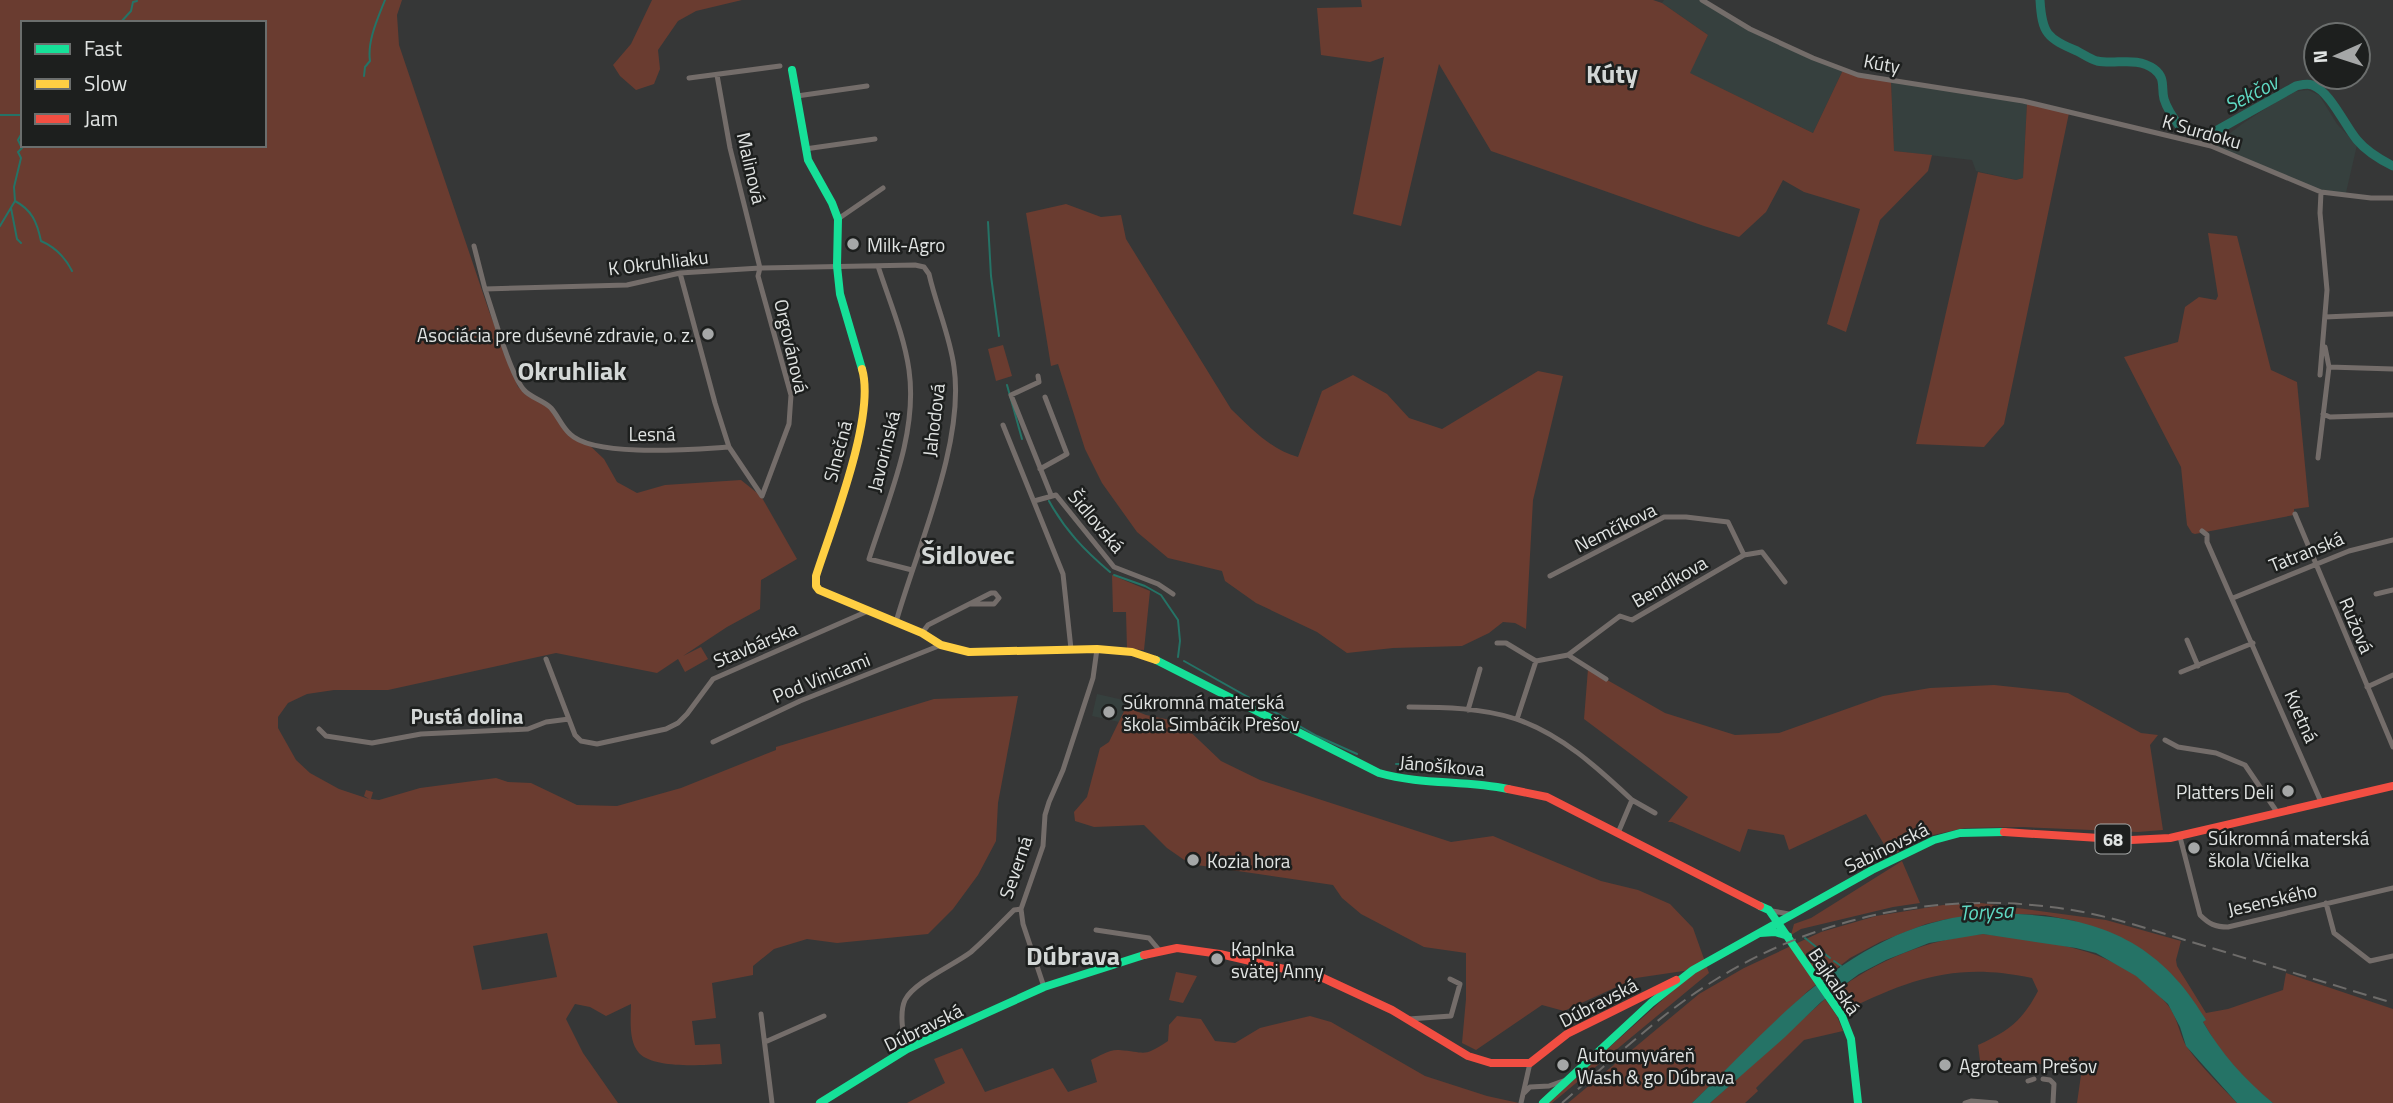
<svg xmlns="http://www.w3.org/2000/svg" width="2393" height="1103" font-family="'Titillium Web',sans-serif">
<rect width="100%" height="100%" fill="#363737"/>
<path fill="#36403e" d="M1664,0H1703L1769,40L1843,70L1813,133L1689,73L1708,35L1662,3Z
M1891,82L2027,103L2023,178L2016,180L1976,171L1972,160L1894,151Z
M2308,90L2319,95L2337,124L2357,145L2345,197L2321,193L2211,148L2242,124L2291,92Z
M1097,694L1128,701L1119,722L1092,716Z"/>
<path fill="#6a3c30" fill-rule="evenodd" d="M0,0H402L397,15L399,45L489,311L518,387L550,409L569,435L586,442L604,459L617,482L637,493L665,485L741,480L761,496L797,559L761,580L760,609L727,627L683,656L701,647L708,659L685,672L678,659L657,673L556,653L388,690H334L307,694L288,703L278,717V728L296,760L310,773L339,789L369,799L364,796L366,790L373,792L371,799L379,800L420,788L496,778L508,782L531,783L577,805L617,806L681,788L776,750V747L934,699L1018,696L998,803L996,841L978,875L953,909L928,934L837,943L807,939L774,949L753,966V975L712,983L716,1018L692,1021L695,1045L720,1044L722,1064C702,1065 654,1069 639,1053C628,1041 631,1018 631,1004L606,1016L590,1007L575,1004L566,1019L583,1053L618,1103H0ZM23,23H264V145H23ZM547,933L557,977L482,990L473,946Z
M652,0H742L696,11L678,21L658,50L660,69L654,84L636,90L620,76L613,65L631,44Z
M1361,0H1653L1662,3L1708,35L1690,73L1813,133L1843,70L1891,82L1894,151L1932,155L1928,171L1880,220L1846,332L1827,324L1860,209L1804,192L1783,180L1766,212L1739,237L1704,226L1491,151L1439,64L1401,226L1353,214L1384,57L1370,62L1321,55L1317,8L1362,7Z
M2027,103L2069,113L2004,424L1984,447L1916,444L1978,172L2016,180L2023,178Z
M1066,204L1101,217L1121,215L1126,239L1231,409C1251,428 1271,450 1298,457L1322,391L1353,375L1387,394L1409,418L1442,429L1538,371L1563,376L1533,500L1526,629L1515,623L1503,622L1489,633L1462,646L1393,648L1347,653L1317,632L1256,603L1225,581L1222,571L1168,558L1137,532L1102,483L1085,449L1058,364L1051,366L1026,213Z
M2208,233L2237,236L2271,370L2297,382L2309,507L2294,509V515L2195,534L2192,533L2187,525L2181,467L2124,357L2178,342L2185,307L2199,297L2216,300L2218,296Z
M1003,345L1012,376L996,381L988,349Z
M1112,575L1150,591L1144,650L1127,649L1126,612H1113Z
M1588,669L1665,713L1735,735L1779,733L1883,696L1930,688L1994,685L2068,693L2141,733L2158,735L2150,745L2163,830L2138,832L2023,827L1965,828L1924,837L1891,856L1866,814L1789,850L1784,835L1748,829L1740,852L1672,822H1668L1688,797L1584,719Z
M1126,707L1146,715L1180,722L1221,761L1260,780L1451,842L1493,836L1601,881L1638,890L1670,904L1693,928L1709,973L1552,1103H1547L1697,969L1636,978L1564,1011L1542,1005L1476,1050L1462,1043L1466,999V953L1424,947L1361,914L1342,898L1333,885L1190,864L1167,848L1144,825L1094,827L1075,821L1074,812L1087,797L1100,748L1109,742Z
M1902,861L1920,903L1893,907L1801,929L1791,935L1794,924L1811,918Z
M1981,903L2106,920L2181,941L2176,960L2177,966L2206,1013L2228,1009L2283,990L2286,973L2393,1009V1103H2273L2250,1085L2225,1058L2203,1022L2205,1020L2200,1012L2075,921L2045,915L2018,914L1947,919L1926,924L1880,942L1850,958L1808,991L1692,1103H1568L1699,994L1744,968L1821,932L1876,916L1943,905Z
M1983,934C2051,942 2119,947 2167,1004C2178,1017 2179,1035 2187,1047C2201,1067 2220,1085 2237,1103H2077L2083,1061L1981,1068L1978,1045C2009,1031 2022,1021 2038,991L2032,978C1957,962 1913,978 1846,1010L1833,993C1878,960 1927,939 1983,934Z
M1176,972L1197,976L1183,1003L1169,1000Z
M1825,999L1837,1016L1843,1031L1804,1040L1756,1088L1758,1091L1745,1103H1710Z
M1177,1016L1201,1019L1215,1041L1235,1043L1260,1028L1310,1016L1331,1022L1425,1076L1487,1096L1519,1103H907L945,1083L934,1059L962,1048L985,1092L1053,1068L1068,1092L1097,1082L1091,1060C1099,1056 1110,1049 1119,1050C1147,1052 1142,1058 1168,1041L1169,1025Z"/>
<path fill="#257366" d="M2018,914C2104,918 2162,945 2206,1020L2203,1022C2221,1053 2244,1079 2273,1103H2237L2186,1046L2180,1027L2168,1004L2136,976L2096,953L2076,948L1983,934L1929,943L1886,960L1859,974L1821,1002L1785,1037L1710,1103H1692C1768,1030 1836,945 1943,920C1967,914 1994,914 2018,914Z"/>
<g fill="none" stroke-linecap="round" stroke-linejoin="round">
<path stroke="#257366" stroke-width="2" d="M120,23L131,11L133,2L137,1
M364,76L365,67L370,61C367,41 378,18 385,0
M0,115H23
M15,201C32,210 37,222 41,241C55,247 65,257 72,271
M11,208L17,239L21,243
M988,222L991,276L999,336
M0,226L15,201L14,187L21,158L18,152L22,148L18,140L23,131
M1007,385L1022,439
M1049,501C1065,530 1084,550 1110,572
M1114,575L1145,586L1161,595L1178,620L1180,641L1178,657
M1184,661L1317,736L1357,754
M1396,764H1413
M1420,764L1445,760
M1805,938L1830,958
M1834,961L1841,966"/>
<path stroke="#257366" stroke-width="9" d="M2040,0C2042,34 2047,38 2077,51C2083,54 2090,59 2097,61C2116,65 2136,56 2154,69C2166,78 2161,87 2164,99C2167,109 2174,119 2180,127L2205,133L2214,132L2296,86C2301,85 2307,83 2312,85C2330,91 2345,126 2357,140C2367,152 2379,159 2393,166"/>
<path stroke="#746d6a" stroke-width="5" d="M1702,0L1750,29L1813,58L1858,75L2023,101L2211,146L2321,192L2371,198H2393
M717,75L730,148L760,268L758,276L791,395L789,424L762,496L729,447
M689,78L780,66
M797,96L867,86
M805,149L875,139
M838,219L883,188
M474,246L485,289L627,285L680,273L760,268L915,265L924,267L929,274C936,305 950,336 954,367C965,443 917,548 896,622
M878,266C889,300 904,335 909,370C918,434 888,499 869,559L912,570
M485,289C493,312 510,374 524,390C531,398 543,400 551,408C558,416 562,427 570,434C594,458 695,449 729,447L715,403L680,273
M2325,317L2393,314
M2325,347L2329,367L2393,369
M2320,375L2327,290L2320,213L2321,192
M1038,376L1039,382L1011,395L1051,495
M2323,414L2330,417L2393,415
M1003,425L1063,574L1071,649
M2318,458L2329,367
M1040,469L1067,454L1045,397
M1034,501L1056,495L1114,567L1158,584L1173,594
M2295,514L2393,747
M2202,531L2207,535V542L2321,802
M1550,576L1664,517H1686L1728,522L1744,555L1762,552L1785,582
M2376,594L2393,590
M2233,598L2349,551L2393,540
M922,633L928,625L991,593H995L999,598L994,604H970
M2187,640L2198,666
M1497,643H1506L1536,661L1568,655L1620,616L1632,620L1744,555
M1568,655L1606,679
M546,659L575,735L581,741L597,744L666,729L678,723L687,714L713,679L868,611
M2181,672L2253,643
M2367,687L2393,675
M1409,707C1444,707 1483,708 1516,719C1561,734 1598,768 1632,800L1618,833
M1468,710L1480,669
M1517,719L1536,661
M319,729L326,736L372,743L421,734L528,729L546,722L569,719
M2165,740L2178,747L2216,753L2245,765L2277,812
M713,742L800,701L941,645
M1632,800L1655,813
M2180,837L2200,915C2209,924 2215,927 2228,927L2393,888
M2326,903L2334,933L2370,961L2393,956
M1772,911L1789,914
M1096,930L1149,938L1160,951
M1044,987L1023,924L1021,909L1043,846L1045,815L1049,802L1063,770L1093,678L1097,649
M761,1014L772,1103
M1409,1019L1451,1016L1460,984L1450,979
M765,1042L824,1016
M907,1049C903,1036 899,1013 905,1000C914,982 954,965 971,952C986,939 1000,924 1014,910L1021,909
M2043,1079L2050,1080L2054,1084L2053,1103
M2028,1081L2034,1079
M1524,1093L1530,1087L1549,1086L1563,1081
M1521,1103L1530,1063
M1965,1103L1971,1101L1996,1103"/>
<path stroke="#16e098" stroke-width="8" d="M792,70L808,160L832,203L838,219L837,266L840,294L862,369
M1156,660L1379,773C1421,785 1465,780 1508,789
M1760,906L1769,910L1842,1016L1851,1039L1858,1103
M1760,933L1775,932L1788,936
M820,1103L907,1049L1044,987L1144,955
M1543,1103L1651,1003L1693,970L1872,870L1934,840L1960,833L2004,832"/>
<path stroke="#ffcf43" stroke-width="8" d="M862,369C876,416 832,526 816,576V586L819,590L922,633L941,645L969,652L1097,649L1132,652L1156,660"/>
<path stroke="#f24e42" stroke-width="8" d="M1508,789L1547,797L1760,906
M2004,832L2131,840L2170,838L2393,786
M1144,955L1177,948L1220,954L1323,978L1392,1010L1468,1056L1491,1063H1530L1567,1034L1676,980"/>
<path stroke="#6e6c6a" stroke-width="2" stroke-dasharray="14 7" stroke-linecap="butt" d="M1562,1103C1612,1060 1660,1014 1715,980C1815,918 1934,892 2051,907C2104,913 2154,931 2205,946C2268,965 2330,984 2393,1003"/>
</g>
<g fill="#a5a7a7" stroke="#1d1f1e" stroke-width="2.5">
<circle cx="853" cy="244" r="7"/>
<circle cx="708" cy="334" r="7"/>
<circle cx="1109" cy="712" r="7"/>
<circle cx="2288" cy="791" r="7"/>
<circle cx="2194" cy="848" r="7"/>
<circle cx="1193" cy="860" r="7"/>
<circle cx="1217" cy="959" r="7"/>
<circle cx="1563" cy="1065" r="7"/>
<circle cx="1945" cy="1065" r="7"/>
</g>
<g text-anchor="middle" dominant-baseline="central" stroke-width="5" stroke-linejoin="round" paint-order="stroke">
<rect fill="#1d1f1e" stroke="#a6a9a8" stroke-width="2" x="2095.5" y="824.5" width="35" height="29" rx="5"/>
<g font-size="18" font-weight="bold" fill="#e1e4e3">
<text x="2113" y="839">68</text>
</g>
<g font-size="19" fill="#e1e4e3" stroke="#1d1f1e">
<text transform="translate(1882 63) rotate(11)">Kúty</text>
<text transform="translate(2202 131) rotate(16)">K Surdoku</text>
<text transform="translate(752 168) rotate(77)">Malinová</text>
<text transform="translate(658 262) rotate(-7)">K Okruhliaku</text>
<text transform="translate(792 346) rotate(77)">Orgovánová</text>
<text transform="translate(933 420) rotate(-83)">Jahodová</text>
<text x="652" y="433">Lesná</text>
<text transform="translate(837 451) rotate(-75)">Slnečná</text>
<text transform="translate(883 451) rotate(-76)">Javorinská</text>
<text transform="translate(1097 521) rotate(50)">Šidlovská</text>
<text transform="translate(1615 527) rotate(-26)">Nemčíkova</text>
<text transform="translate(2306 551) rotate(-22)">Tatranská</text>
<text transform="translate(1669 581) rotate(-30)">Bendíkova</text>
<text transform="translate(2357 625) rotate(67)">Ružová</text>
<text transform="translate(755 644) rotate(-23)">Stavbárska</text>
<text transform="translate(821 677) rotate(-22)">Pod Vinicami</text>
<text transform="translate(2302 716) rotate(66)">Kvetná</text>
<text transform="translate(1442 765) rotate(5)">Jánošíkova</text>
<text transform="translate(1886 847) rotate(-26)">Sabinovská</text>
<text transform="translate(1015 867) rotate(-71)">Severná</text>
<text transform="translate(2272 899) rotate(-13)">Jesenského</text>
<text transform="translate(1835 981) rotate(56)">Bajkalská</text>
<text transform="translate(1598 1002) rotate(-27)">Dúbravská</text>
<text transform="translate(923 1027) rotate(-26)">Dúbravská</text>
</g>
<g font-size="19" fill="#e1e4e3" stroke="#1d1f1e" text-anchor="start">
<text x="867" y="244">Milk-Agro</text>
<text x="694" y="334" text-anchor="end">Asociácia pre duševné zdravie, o. z.</text>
<text x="1123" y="701">Súkromná materská<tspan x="1123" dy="22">škola Simbáčik Prešov</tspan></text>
<text x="2274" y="791" text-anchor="end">Platters Deli</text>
<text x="2208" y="837">Súkromná materská<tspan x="2208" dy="22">škola Včielka</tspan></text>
<text x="1207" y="860">Kozia hora</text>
<text x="1231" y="948">Kaplnka<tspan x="1231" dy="22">svätej Anny</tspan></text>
<text x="1577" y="1054">Autoumyváreň<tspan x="1577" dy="22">Wash &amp; go Dúbrava</tspan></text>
<text x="1959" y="1065">Agroteam Prešov</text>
</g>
<g font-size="21" font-style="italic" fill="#5fd8c2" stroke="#1d1f1e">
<text transform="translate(2251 93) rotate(-27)">Sekčov</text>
<text transform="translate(1986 911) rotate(-3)">Torysa</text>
</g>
<g font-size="21" font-weight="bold" fill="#d3d7d6" stroke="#1d1f1e">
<text x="467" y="716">Pustá dolina</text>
</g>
<g font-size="26" font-weight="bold" fill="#d3d7d6" stroke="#1d1f1e">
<text x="1612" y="73">Kúty</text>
<text x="572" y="370">Okruhliak</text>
<text x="968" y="554">Šidlovec</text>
<text x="1073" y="955">Dúbrava</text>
</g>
</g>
<rect x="21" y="21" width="245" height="126" fill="#1d1f1e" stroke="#6b6e6d" stroke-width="2"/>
<rect x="35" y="44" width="35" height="10" fill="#16e098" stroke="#6b6e6d" stroke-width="2"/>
<text x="84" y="56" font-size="21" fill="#e1e4e3">Fast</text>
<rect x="35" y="79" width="35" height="10" fill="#ffcf43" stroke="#6b6e6d" stroke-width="2"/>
<text x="84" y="91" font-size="21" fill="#e1e4e3">Slow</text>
<rect x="35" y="114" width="35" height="10" fill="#f24e42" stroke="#6b6e6d" stroke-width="2"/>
<text x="84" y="126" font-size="21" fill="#e1e4e3">Jam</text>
<g transform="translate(2337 56) rotate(267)"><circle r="33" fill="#1d1f1e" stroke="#6b6e6d" stroke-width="2"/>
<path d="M0-5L12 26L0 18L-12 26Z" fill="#a5a7a7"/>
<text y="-10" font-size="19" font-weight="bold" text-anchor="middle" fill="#e1e4e3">N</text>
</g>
</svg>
